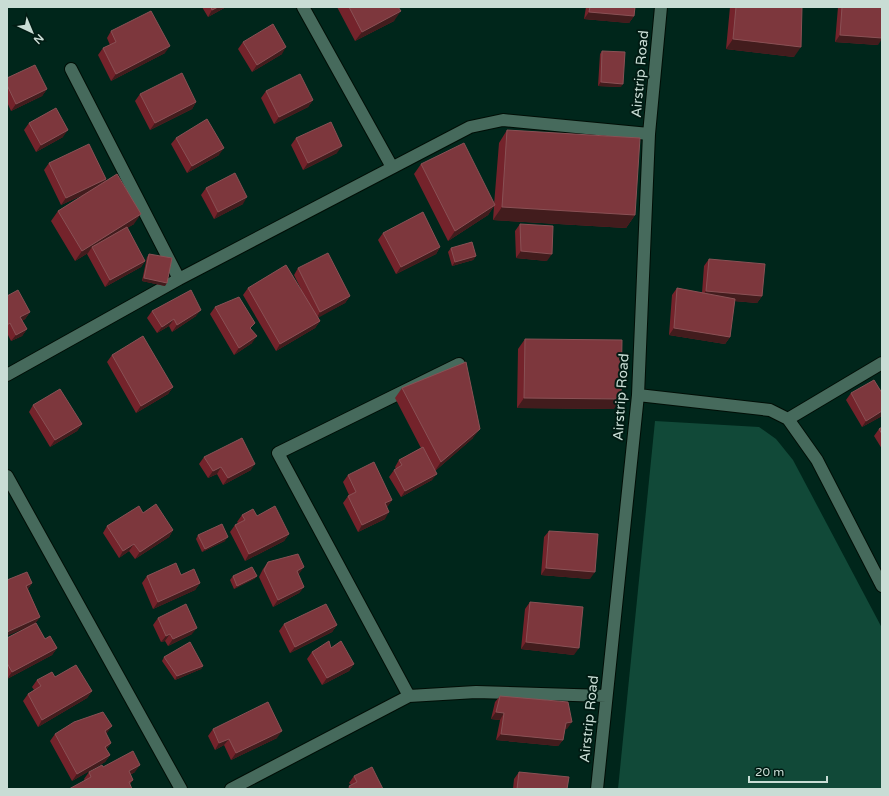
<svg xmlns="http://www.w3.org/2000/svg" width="889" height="796" font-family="'Varela Round',sans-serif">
<rect width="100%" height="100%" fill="#00261b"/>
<path fill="#114938" d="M655,421L759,427L776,439L793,460L882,628V789H618Z"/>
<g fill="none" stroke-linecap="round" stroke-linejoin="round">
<g stroke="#000e06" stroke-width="14">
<path id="minor" d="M303,7L392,167
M71,69L179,279
M7,375L179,279L470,127L503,120L649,134
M638,395L770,410L788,419L817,460L882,586
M788,419L882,363
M7,476L181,789
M409,696L278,453L459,364
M231,789L409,696L476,692L606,696
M597,789L638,395L649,134L661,7"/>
</g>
<use href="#minor" stroke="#466a5c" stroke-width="12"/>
</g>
<path fill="#74232b" d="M202,7H226L208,17Z
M337,7H398L394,21L355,41Z
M586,7H635L634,16L629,23L584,19Z
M730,7H802L794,57L726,49Z
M838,7H882L878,45L835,42Z
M111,31L165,53L111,81L98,55L103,48L110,45L107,38Z
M243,42L282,54L252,72L238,49Z
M602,51L621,87L598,86L600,54Z
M7,78L47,89L42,96L11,111L7,102Z
M266,91L313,100L308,107L274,124L261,98Z
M140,94L196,102L192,109L150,130L135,101Z
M29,123L63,137L36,152L24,130Z
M507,130L635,215L626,228L493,220L494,206L488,215L448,241L414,174L421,164L494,205L499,143Z
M176,138L219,155L187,173L171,144Z
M296,138L337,153L303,170L291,145Z
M49,163L106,179L105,182L134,224L127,228L145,261L141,267L105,287L87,254L88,253L75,261L51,221L58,211L85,194L61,205L44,170Z
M206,188L243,204L214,219L201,195Z
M520,224L547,261L516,258L515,231Z
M383,233L440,247L436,254L396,274L378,240Z
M451,248L476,256L473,260L452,266L448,252Z
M149,254L165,286L142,281L147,257Z
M709,259L762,296L757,303L734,301L730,337L725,344L669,335L672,295L677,288L702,293L704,266Z
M298,268L350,296L345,303L318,317L320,321L315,328L276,351L243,295L248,288L301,289L294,275Z
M7,296L30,312L25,319L22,321L27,329L22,336L11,341L7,333Z
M215,307L251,328L252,343L234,355L210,314Z
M152,311L196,316L172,332L169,326L157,333L147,318Z
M525,339L614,409L517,408L518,349Z
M112,355L173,387L168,394L136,413L107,362Z
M402,388L473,438L435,471L432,480L401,497L389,477L394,470L396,469L395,467L399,460L421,448L395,398Z
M851,393L882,416L862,427L846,400Z
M33,405L82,424L77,431L50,447L29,412Z
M882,427V449L874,436L879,429Z
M204,457L251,470L223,485L217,474L208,478L199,464Z
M348,475L392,500L387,507L385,519L358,532L343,503L348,496L349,495L343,482Z
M143,513L173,530L169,537L135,559L129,551L119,558L103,533L107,526Z
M242,515L257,516L289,534L284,541L245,561L230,532L235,525L238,523L237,522Z
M549,531L590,579L541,575L544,537Z
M198,535L225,541L202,552L196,539Z
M268,562L299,574L298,575L304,587L299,593L273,607L259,577L263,569Z
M181,575L200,583L195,590L153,609L142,583L147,576Z
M233,576H257L254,579L234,589L230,580Z
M7,580L32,583L28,589L40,617L35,623L45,639L57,648L52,655L7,679V638L32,625Z
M530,602L574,655L521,649L525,609Z
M158,618L192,634L168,646L165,641L161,642L153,625Z
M284,624L337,625L332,632L290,653L279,631Z
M331,648L354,664L349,671L322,685L307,659L312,652Z
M164,657L203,666L201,669L175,680L162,661Z
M55,677L92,691L87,698L38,727L23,701L28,694L34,690L32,687L37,680Z
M500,696L567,729H565L563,740L558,746L496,740L500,720L491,719L495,702Z
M213,729L277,738L231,760L224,745L215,750L208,736Z
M107,733L106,734L111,743L106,750L110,755L105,762L72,781L50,741L55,734Z
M103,767L135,772L130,775L133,780L130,784L85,781L84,779L89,772Z
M519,772L567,789H513L514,779Z
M354,776L383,789H347L351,785L349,783Z"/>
<path fill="#421c1d" d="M218,7H226L208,17L212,10Z
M401,11L394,21L355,41L362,32Z
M589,12L634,16L629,23L584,19Z
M840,35L882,38V39L878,45L835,42Z
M733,39L801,47L794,57L726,49Z
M170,46L165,53L111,81L116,74Z
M286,47L282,54L252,72L257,65Z
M601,82L623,84L621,87L598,86Z
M47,89L42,96L11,111L16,104Z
M313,100L308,107L274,124L279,117Z
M196,102L192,109L150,130L155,123Z
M68,130L63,137L36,152L41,145Z
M342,146L337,153L303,170L308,163Z
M224,148L219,155L187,173L192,166Z
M106,179L102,186L61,205L66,198Z
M247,197L243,204L214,219L218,212Z
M495,205L488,215L448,241L455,231Z
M502,207L635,215L626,228L493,220Z
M141,214L134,224L93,249L92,247L88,253L75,261L82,251Z
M440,247L436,254L396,274L401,267Z
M521,251L552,254L547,261L516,258Z
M476,256L473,260L452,266L455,262Z
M145,261L141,267L105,287L110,280Z
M144,278L167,283L165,286L142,281Z
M706,291L762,296L757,303L701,298Z
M350,296L345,303L316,319L320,312Z
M201,310L196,316L172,332L177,325Z
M30,312L25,319L16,324L20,317Z
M174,319L169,326L157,333L162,327Z
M320,321L315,328L276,351L280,344Z
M674,328L730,337L725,344L669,335Z
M27,329L22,336L11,341L16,335Z
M257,336L252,343L234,355L239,348Z
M173,387L168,394L136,413L141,406Z
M524,398L621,399L614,409L517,408Z
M882,411V416L862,427L866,421Z
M82,424L77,431L50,447L55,440Z
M480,429L473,438L434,472L441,462Z
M255,464L251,470L223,485L228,478Z
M221,467L217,474L208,478L213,471Z
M437,474L432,480L401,497L405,491Z
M392,500L388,506L381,510L385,503Z
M389,512L385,519L358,532L362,525Z
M173,530L169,537L135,559L140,552Z
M289,534L284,541L245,561L249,554Z
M228,537L225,541L202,552L205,549Z
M134,544L129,551L119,558L123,551Z
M304,567L299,574L292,578L297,571Z
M546,568L595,572L590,579L541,575Z
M257,576L254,579L234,589L237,586Z
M32,583L27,590L26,586Z
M200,583L195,590L153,609L158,602Z
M304,587L299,593L273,607L278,600Z
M40,617L35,624L7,636V632Z
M337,625L332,632L290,653L295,647Z
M197,628L192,634L168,646L173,639Z
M170,634L165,641L161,642L166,636Z
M526,642L579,648L574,655L521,649Z
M57,648L52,655L7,679L12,672Z
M354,664L349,671L322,685L327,678Z
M203,666L201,669L175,680L177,676Z
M92,691L87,698L38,727L42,720Z
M496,712L504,713L500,720L491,719Z
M572,722L567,729L561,730L566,723Z
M112,726L107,733L100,737L105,731Z
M282,731L277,738L231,760L236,753Z
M501,734L563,740L558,746L496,740Z
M229,739L224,745L215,750L219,743Z
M111,743L106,750L105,747Z
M110,755L105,762L72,781L77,774Z
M140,765L135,772L124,778L129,771Z"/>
<path fill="#7d373d" stroke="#895155" d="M211,7H218L212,10Z
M349,7H398L401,11L362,32Z
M590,7H635L634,16L589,12Z
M736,7H802L801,47L733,39Z
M842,7H882V38L840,35Z
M151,11L170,46L116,74L103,48L116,42L111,31Z
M273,24L286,47L257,65L243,42Z
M602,51L625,52L623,84L601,82Z
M35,65L47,89L16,104L7,85V78Z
M182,73L196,102L155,123L140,94Z
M300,74L313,100L279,117L266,91Z
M56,108L68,130L41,145L29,123Z
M207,119L224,148L192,166L176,138Z
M331,122L342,146L308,163L296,138Z
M507,130L640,138L635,215L502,207Z
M464,143L495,205L455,231L421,164Z
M89,144L106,179L66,198L49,163Z
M235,173L247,197L218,212L206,188Z
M117,174L141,214L82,251L58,211Z
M423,212L440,247L401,267L383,233Z
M520,224L553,226L552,254L521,251Z
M127,227L145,261L110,280L92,247Z
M472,242L476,256L455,262L451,248Z
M328,253L350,296L320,312L298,268Z
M149,254L172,258L167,283L144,278Z
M709,259L765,264L762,296L706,291Z
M286,265L320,321L280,344L248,288Z
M677,288L735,299L730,337L674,328Z
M18,290L30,312L20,317L27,329L16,335L10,323L7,325V296Z
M191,290L201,310L177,325L174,319L162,327L152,311Z
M239,297L255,323L250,328L257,336L239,348L215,307Z
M143,336L173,387L141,406L112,355Z
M525,339L622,340L621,399L524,398Z
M466,362L480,429L441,462L402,388Z
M874,380L882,393V411L866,421L851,393Z
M60,389L82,424L55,440L33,405Z
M882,427V434L879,429Z
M242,438L255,464L228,478L221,467L213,471L204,457Z
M423,447L437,474L405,491L394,470L402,465L399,460Z
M374,462L392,500L385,503L389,512L362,525L348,496L356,492L348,475Z
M156,504L173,530L140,552L134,544L123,551L107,526L139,506L143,513Z
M275,506L289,534L249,554L235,525L245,520L242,515L253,509L257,516Z
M222,524L228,537L205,549L198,535Z
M549,531L598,534L595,572L546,568Z
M298,554L304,567L297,571L304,587L278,600L264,570L268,562Z
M176,563L181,575L194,569L200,583L158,602L147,576Z
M252,567L257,576L237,586L233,576Z
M27,572L32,583L26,586L40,617L7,632V580Z
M530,602L583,607L579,648L526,642Z
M186,604L197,628L173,639L170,634L166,636L158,618Z
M326,604L337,625L295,647L284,624Z
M36,623L45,639L50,636L57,648L12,672L7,663V638Z
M329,641L331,648L341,641L354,664L327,678L312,652Z
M190,642L203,666L177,676L164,657Z
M76,665L92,691L42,720L28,694L41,686L37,680L52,672L55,677Z
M500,696L568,702L572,722L566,723L563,740L501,734L504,713L496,712Z
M268,702L282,731L236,753L229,739L219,743L213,729Z
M103,712L112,726L105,731L111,743L105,747L110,755L77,774L55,734L74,722Z
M133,751L140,765L129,771L133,780L129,782L132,789H69L91,777L89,772L102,765L103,767Z
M372,767L383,789H351L349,786L357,782L354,776Z
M519,772L569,777L567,789H517Z"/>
<g text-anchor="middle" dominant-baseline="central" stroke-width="4" stroke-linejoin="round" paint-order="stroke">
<g font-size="14" fill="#c9ddd5" stroke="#011b13">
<text transform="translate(640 74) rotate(-85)">Airstrip Road</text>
<text transform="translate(621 397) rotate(-86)">Airstrip Road</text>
<text transform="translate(589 719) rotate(-84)">Airstrip Road</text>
</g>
</g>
<rect width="889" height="796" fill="none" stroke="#c9ddd5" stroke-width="16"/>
<g transform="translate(32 32) rotate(136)" stroke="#011b13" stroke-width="3" paint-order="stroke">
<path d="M0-3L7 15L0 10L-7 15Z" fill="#c9ddd5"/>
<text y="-6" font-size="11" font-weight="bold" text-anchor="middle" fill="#c9ddd5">N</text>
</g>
<path d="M749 776v6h78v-6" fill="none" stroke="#c9ddd5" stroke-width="2"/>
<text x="755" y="776" font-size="12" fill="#c9ddd5" stroke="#011b13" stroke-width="3" paint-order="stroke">20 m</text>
</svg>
